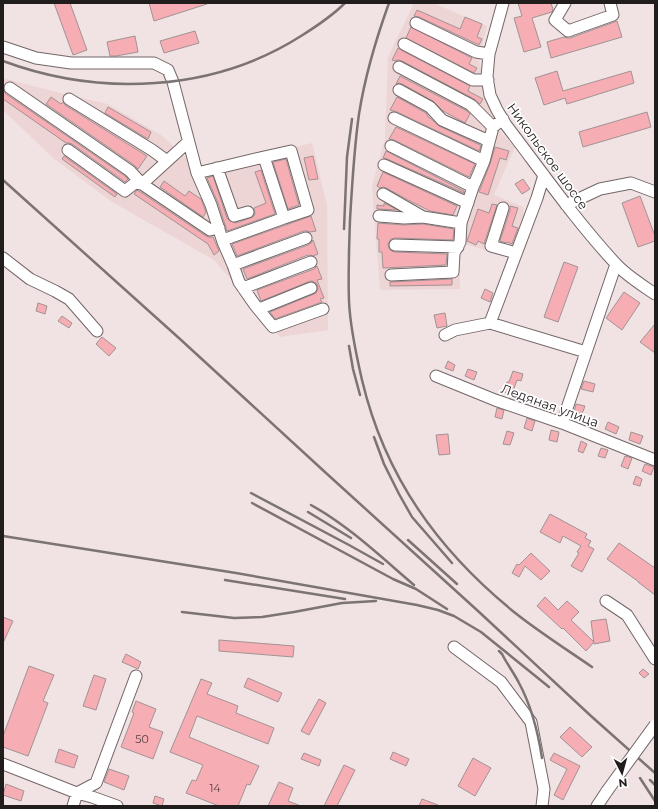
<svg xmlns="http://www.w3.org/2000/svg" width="658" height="809" font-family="Montserrat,sans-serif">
<rect width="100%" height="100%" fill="#f1e2e3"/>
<path fill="#edd5d6" d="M414,3H433L487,26L479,59L485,94L501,133L515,147L494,195L523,207L524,217L511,257L464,244L459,251L460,289L380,290L372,186L385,139L388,57Z
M3,78L68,95L108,104L161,135L200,170L312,143L327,205L328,330L280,337L214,260L112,202L53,158L3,110Z"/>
<path fill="#f6adb3" stroke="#a19394" d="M54,3H70L87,50L73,55Z
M149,3H207V4L154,21Z
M518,3H551L553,9L552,12L532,18L541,47L524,52L514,18L522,16Z
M417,10L460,29L465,17L482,24L477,37L482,39L479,45L419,17L414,16Z
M617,21L622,37L551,58L547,42L564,37L567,38H570Z
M411,27L472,58L469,64L477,68L474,73L406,38Z
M195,31L199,43L164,53L160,41Z
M135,36L138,52L116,56H110L107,42Z
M398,48L401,50L470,86L468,91L483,99L480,104L474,99L402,61L398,60L395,61L392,60Z
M557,71L563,91L631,71L634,83L567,104L565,98L544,105L535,78Z
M400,76L467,111L470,114L465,123L443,111L433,101L402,84L399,83L396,84Z
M3,87L4,91L6,94L125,176L128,179L125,182L72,144L69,143H66L3,99Z
M51,97L61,104L63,102L65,105L147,156L138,169L134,165L46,104Z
M397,97L426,113L428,116V117L430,118L439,126L480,145L481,146L479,151L397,112L390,110Z
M108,107L151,132L148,139L105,113Z
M647,112L651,127L583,147L579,132Z
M396,127L475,164L469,177L394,140L389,139Z
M495,147L509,151L506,160L500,158L488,195L479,192L490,164Z
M386,151L464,191V193L387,159L383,158Z
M64,156L117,194L115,197L62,159Z
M313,156L318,179L309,180L304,158Z
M286,159L299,205L288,209L273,162Z
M261,170L275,214L227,231L218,203L207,178L213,176L227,218L230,221L236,223L253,217L255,214L254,208L266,203L255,172Z
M383,172L457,206L453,215L430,211L410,201L386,188L383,187L380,188L377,186Z
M523,179L530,189L522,194L515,184Z
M164,181L185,196L189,191L201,199L206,212L203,217L160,187Z
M137,190L139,191L206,236L209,237H213L219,251L214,255L208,244L134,194Z
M640,196L655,236V241L638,247L622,203Z
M384,203L398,210L377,209V205L384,206Z
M492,204L497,205L484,244L478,241L476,245L467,241L478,209L489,213Z
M510,206L518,208L512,226L518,228L512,244L507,242L506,243L500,241L510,210Z
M311,216L316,231L310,232L307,231H304L237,256L232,244Z
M378,223L403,225L423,224L454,229L453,240L395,238L391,239L389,242L388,244L389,249L392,251L395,252L447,254L446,265L383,268L382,252H379V239H377Z
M313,240L318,254L313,256L308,255L247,279L243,269L308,245L311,243Z
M564,262L578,267L558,322L544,317Z
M317,266L322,279L317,280L324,298L320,299L322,302L275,319L270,312L314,294L316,293L318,289L317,285L316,283L312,281L308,282L261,301L257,290L314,269Z
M452,279V285L390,286V282Z
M485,289L493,293L490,302L481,298Z
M624,292L640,303L622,330L606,318Z
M38,303L47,306L45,314L36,311Z
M445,313L447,326L437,328L434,315Z
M62,316L72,323L69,328L58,321Z
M655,324V353L640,342Z
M102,337L116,348L109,356L96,344Z
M448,361L455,365L453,371L445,368Z
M468,369L477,372L474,380L465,376Z
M513,371L523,374L521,381L517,380L512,394L504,392L507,382H509Z
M584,381L595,384L593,392L581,389Z
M576,404L585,406L582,414L574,412Z
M497,408L504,410L502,419L495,417Z
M527,418L535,421L532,431L524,428Z
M608,422L619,427L616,434L605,429Z
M551,430L559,432L557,442L549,440Z
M507,431L514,433L510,445L503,444Z
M631,432L643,436L640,444L629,440Z
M448,434L450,454L439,455L436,435Z
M581,441L587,444L583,453L578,451Z
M601,448L608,450L605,458L598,456Z
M625,456L632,458L628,469L621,466Z
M645,464L654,467L651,475L642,471Z
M636,476L642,479L640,486L633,484Z
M550,514L587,534L585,538L591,541L588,546L594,549L582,572L571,566L579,553L577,552L581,546L563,536L560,543L540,532Z
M619,543L655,568V595L638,582H639L607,559Z
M531,553L550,571L541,580L525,566L519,577L512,573L517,564L519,565Z
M545,597L558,610L567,601L579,612L571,620L594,642L586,651L563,628L562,629L537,606Z
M3,617L13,621L3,643Z
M606,619L610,641L594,644L591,621Z
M219,640L294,646L293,657L219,651Z
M126,654L141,662L138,669L122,662Z
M29,666L54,675L43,701L48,703L28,756L3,747V736Z
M643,669L649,674L644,678L639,673Z
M94,675L106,679L96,710L83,706Z
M248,678L282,693L278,702L244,687Z
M201,679L212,683L207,694L238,706L236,713L274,728L268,744L197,716L189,737L259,766L250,785L247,784L238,806H219L186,793L192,780L196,781L203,765L170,752Z
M319,699L326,703L309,735L301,731Z
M136,701L156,709L149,727L163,732L153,759L121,747L134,713L132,712Z
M570,727L592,747L582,757L560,737Z
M59,749L78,756L74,768L55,762Z
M393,752L409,759L406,766L390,759Z
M304,753L321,760L319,766L301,759Z
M554,753L580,766L563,800L554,795L567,769L550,760Z
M473,758L491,768L475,796L458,786Z
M344,765L355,770L337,806H324Z
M109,769L129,776L124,790L104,782Z
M279,782L293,788L288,801L301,806H268Z
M6,784L24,791L21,801L3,795Z
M155,796L164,799L162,806L153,803Z
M422,799L438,805V806H419Z"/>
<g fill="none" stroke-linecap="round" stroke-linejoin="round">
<g stroke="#736667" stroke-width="13">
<path id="minor" d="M503,3L489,54L487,77L490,95L497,110L506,125C542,172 576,221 616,264C627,276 642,285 655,294
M565,3L555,20L568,31L613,15L610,3
M416,23L476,52L489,54
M404,44L473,80H488
M3,47L36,58L71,63H154L168,70L173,82L197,173L211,205L223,242L233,265L239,282L255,305L273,327L323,309
M399,67L471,105L493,127
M10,88L130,171L142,184
M399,90L430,107L442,120L489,141
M69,99L152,150L167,161
M394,118L484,161
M188,142L142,184L210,230L219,228
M391,146L473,187
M68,150L125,191L135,183L142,184
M264,157L291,151L308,210L284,218
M384,165L468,203
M217,168L234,216L248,212
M197,173L264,157L284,218L223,240
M544,175L537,198L490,323L586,352
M383,194L423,217L461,223
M566,205L600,189L631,183L655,192
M503,208L491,246L516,253
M379,216L404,218L423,217
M395,245L458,247
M3,258L30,279L55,291L69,299L97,331
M233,265L306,238
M391,275L453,272L454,253L460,242L461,223L473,187L484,161L493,127L503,119
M243,288L311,262
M259,309L311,288
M445,335L455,330L490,323
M436,376L495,400L562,423L655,460
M562,423L616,264
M606,601L627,615L655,659
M454,647L501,682L531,722L544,789L542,806
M3,764L77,793L92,797L117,806
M73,806L77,793L96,783L136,676
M597,806L607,791"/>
</g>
<use href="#minor" stroke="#fff" stroke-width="11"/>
<path stroke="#7c7373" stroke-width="2.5" d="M389,3C376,39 365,76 359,114C354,149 352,185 350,220C349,247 348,274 349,301C350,327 356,354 362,380C385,477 438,550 514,612C539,632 566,649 592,667
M3,61C100,97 213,92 301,36C317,26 332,16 345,3
M3,180L180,339L326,473L478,611L591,716L655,773
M344,229L347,157L352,119
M349,346L353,369L360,395
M374,437L384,464L399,494L412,517L452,563
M251,493L349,545L383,564
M252,503L393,579L416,589L447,609
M311,505C349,526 381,557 414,585
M308,512L351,538
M3,536L236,573L417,605L438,610L454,616L481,632L549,687
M408,540L457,584
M225,580L345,599
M182,612L234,618L262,617L294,612L342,603L376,601
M499,651L502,654C507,664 514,673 519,683C532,707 538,732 542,758
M640,778L655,801
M650,780L655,785"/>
<g stroke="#736667" stroke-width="13" stroke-linecap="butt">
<path id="minor-bridge" d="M607,791L655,725"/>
</g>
<use href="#minor-bridge" stroke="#fff" stroke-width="11"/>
</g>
<g text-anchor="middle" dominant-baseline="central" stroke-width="3.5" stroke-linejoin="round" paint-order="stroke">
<g font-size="11" fill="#574142">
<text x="142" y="739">50</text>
<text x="215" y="788">14</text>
</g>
<g font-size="13" fill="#221d1d" stroke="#fff">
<text transform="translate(548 156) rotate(54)">Никольское шоссе</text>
<text transform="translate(550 405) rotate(20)">Ледяная улица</text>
</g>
</g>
<rect width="658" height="809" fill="none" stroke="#221d1d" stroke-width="8"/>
<g transform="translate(622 773) rotate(174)" stroke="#ffffff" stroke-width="3" paint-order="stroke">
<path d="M0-3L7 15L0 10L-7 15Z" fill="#221d1d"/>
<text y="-6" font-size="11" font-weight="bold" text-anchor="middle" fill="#221d1d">N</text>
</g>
</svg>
